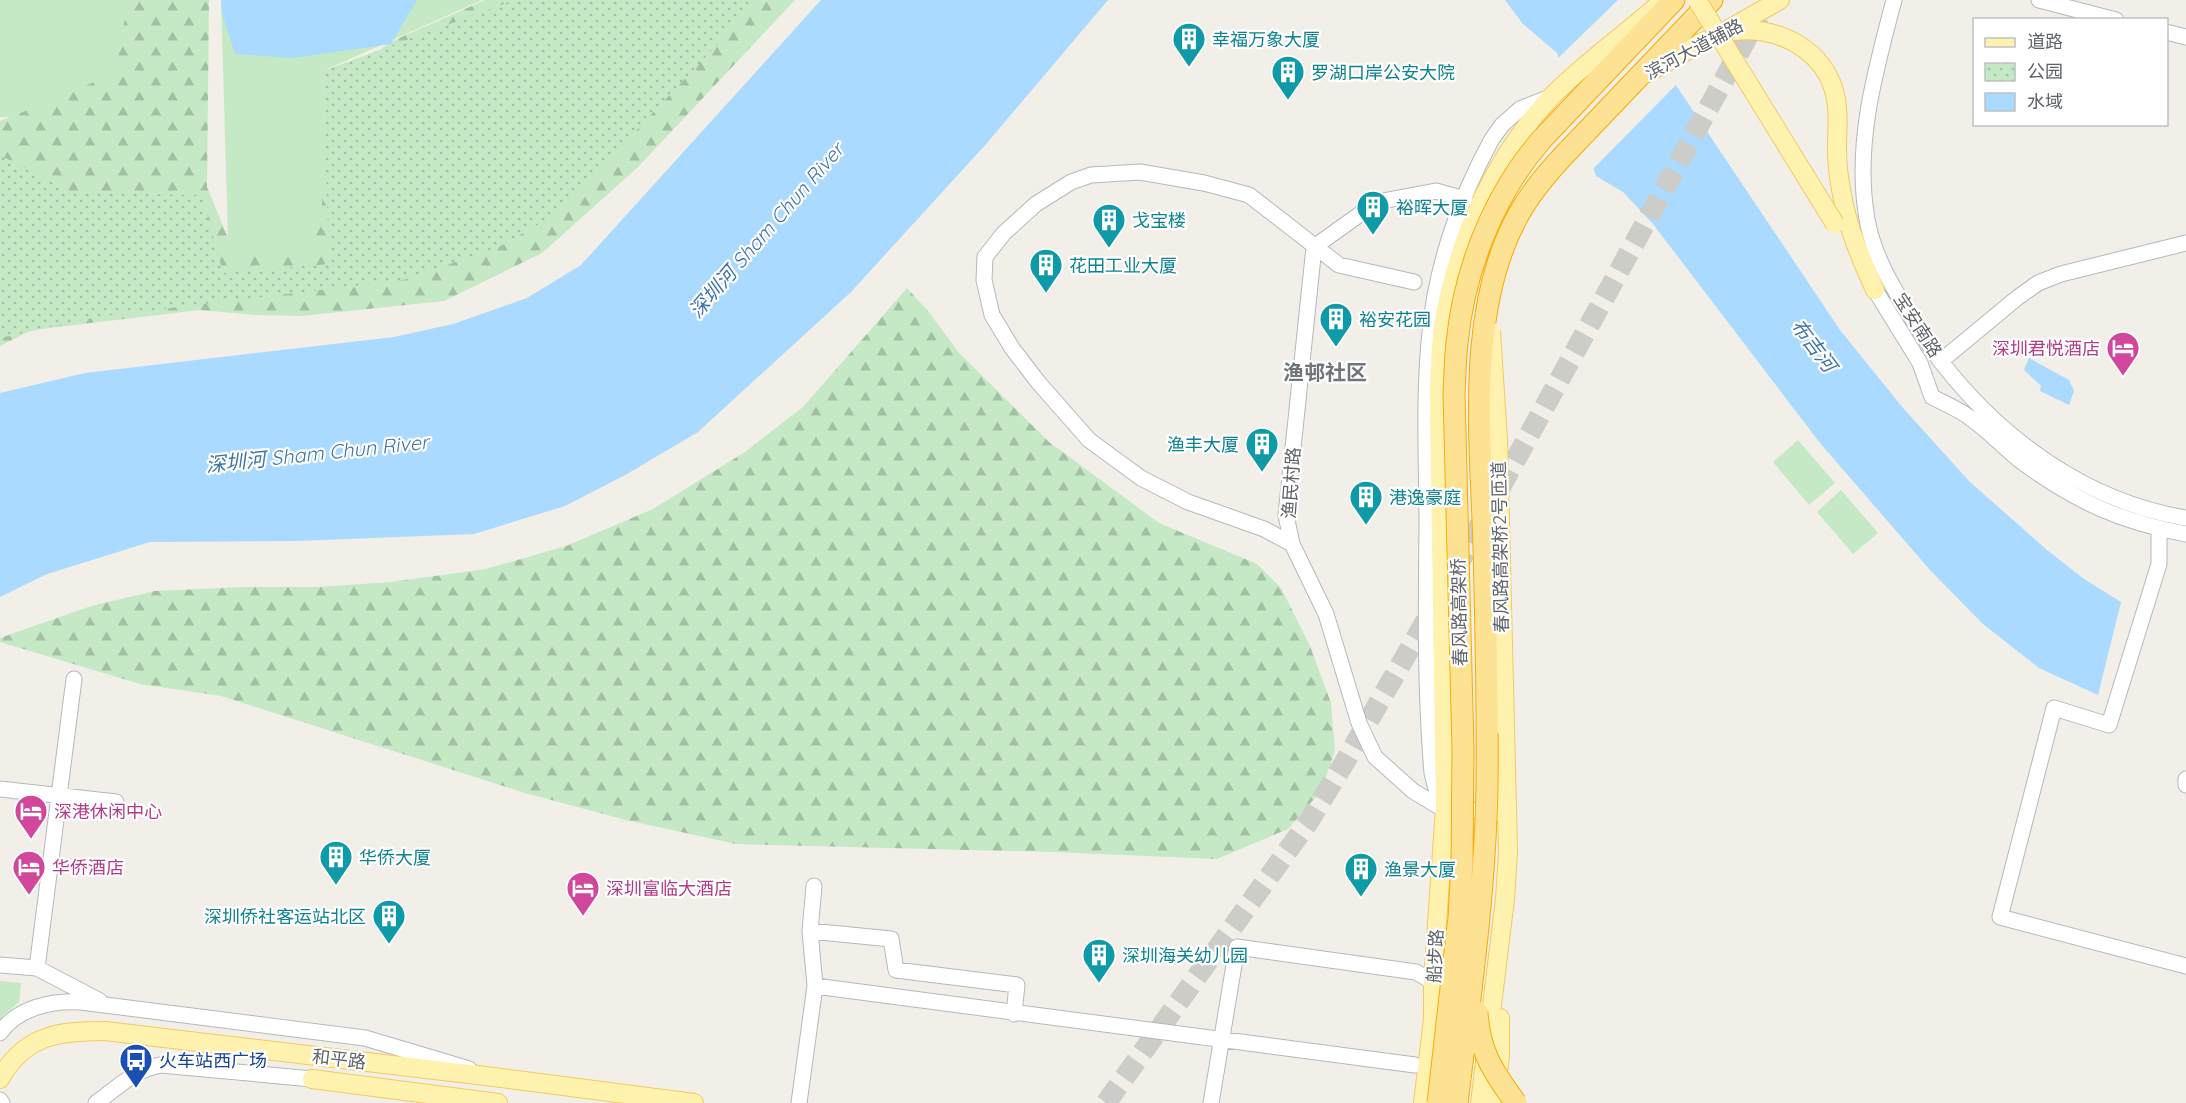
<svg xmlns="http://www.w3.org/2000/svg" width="2186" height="1103" font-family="Quicksand,'Noto Sans SC',sans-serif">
<defs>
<pattern id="forest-firs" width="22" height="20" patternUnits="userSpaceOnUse" patternTransform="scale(1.5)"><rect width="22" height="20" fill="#c5e8c5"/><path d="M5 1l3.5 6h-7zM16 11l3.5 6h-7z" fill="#a3c0a4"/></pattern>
<pattern id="park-dots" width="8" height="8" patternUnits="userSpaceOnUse" patternTransform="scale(1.5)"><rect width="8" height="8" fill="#c5e8c5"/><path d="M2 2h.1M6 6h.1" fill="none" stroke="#a3c0a4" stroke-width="1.8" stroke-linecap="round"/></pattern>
</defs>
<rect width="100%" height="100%" fill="#f1efe8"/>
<path fill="#c5e8c5" d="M0,0H154L123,120L0,117Z
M221,0H482L323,71L330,264L229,272Z
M1798,440L1835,483L1809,505L1773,462Z
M1841,490L1878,533L1853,554L1817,512Z
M0,981L21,983L19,1002L3,1016L0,1024Z"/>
<path fill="url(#forest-firs)" d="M128,0H209L207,187L236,257L309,254L319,228L337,76L397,39L485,0H795L638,167L542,253L444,301L301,316L257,315L200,310L32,330L0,346V121L69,94L116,71Z
M907,288L928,311L959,353L1049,442L1159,523L1257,564L1281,588L1310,646L1331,703L1335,751L1321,791L1288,829L1217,859L1052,852L736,844L626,820L525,793L221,696L140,684L0,642V638L91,606L155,591L244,587H318L391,582L486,569L566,546L653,509L745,452L803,407Z"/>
<path fill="url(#park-dots)" d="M514,0H757L698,65L558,213L497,248L403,280L96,317L0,338V155L72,193L202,195L223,273L329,264L323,71Z"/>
<path fill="#aadaff" d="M221,0H417L391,44L292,58L235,54L222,14Z
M821,0H1108L987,143L851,292L698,432L627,474L565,506L474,534L297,541L150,542L47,574L0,597V393L85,373L394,337L453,324L527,298L581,265Z
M1505,0H1619L1840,330L1903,408L1970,482L2047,550L2084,579L2121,602L2098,695L2039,668L1983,624L1930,570L1820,443L1653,224L1623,192L1596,176L1557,53L1523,24Z
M2029,358L2069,380L2074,391L2069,405L2040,391L2041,386L2024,370Z"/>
<path fill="#f1efe8" d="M1618,0H1623L1678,83L1591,171L1556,60Z"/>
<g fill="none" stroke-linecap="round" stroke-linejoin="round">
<path stroke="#ccccc8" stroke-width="21" stroke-dasharray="21 10" stroke-linecap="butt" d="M1455,570L1759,16
M1106,1103L1309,821L1343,765L1432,610"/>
<g stroke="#b5b8bc" stroke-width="17">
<path id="minor" d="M1894,0C1875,72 1854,145 1867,219C1873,255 1893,288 1912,318C1922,333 1931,349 1942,363C2003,441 2088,502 2186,518
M2039,0L2116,20
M2166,32L2186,37
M1465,199L1436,191L1377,202L1314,247L1286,515L1292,544L1326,614L1359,723L1375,757L1413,791L1438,806L1506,814
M1875,290L1920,363L1932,397C1944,403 1958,409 1969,417C1988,430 2004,448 2022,462C2075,501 2121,522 2186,534
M1941,361L2017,298L2038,283L2061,274L2186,243
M2159,529V564L2109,725L2054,708L2000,917L2186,966
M1292,544L1264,529L1188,502L1141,478L1089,440L1038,382L1012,348L992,315L984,280L985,257L1004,233L1036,204L1071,182L1091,175L1140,172L1204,183L1249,195L1339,265L1414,282
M2186,779V785
M0,789L116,802
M1444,807L1436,789L1432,773C1425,691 1426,609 1427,528C1427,463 1423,397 1430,332C1436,266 1460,197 1492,139L1502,125L1520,109L1553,96
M810,931L891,939L896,970L1017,985L1014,1014
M0,965L37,968L100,1001
M37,968L74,679
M815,986L1415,1065
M0,1033C17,1008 52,1000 81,1002L365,1038L469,1069
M0,1100L2,1103
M96,1103C117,1088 135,1069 161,1065L312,1079
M799,1103L815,986L810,931L814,886
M1211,1103L1237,947L1416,972L1433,982"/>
</g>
<g stroke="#f2c960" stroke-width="20">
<path id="major" d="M1727,30L1780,0
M1694,47C1704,42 1716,34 1727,32C1775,23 1827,49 1836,99C1839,115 1837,132 1837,149C1837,164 1839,180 1842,195C1848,229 1861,259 1875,290
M1648,73L1702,42
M0,1079C24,1035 59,1031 105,1031L494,1077L694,1103
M312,1079L498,1103
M1423,1103L1433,1019V982L1445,808L1439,406C1439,377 1440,348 1444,320C1459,237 1495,155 1554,94C1586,62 1624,35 1658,5
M1480,1103L1505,899L1508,852L1505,727
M1494,1103L1500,1056V1018"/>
</g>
<g stroke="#f9ab00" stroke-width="23">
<path id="highway" d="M1542,139L1674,0
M1566,153L1712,0"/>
</g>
<use href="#minor" stroke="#fff" stroke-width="15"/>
<use href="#major" stroke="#fff2af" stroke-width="18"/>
<use href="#highway" stroke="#fde293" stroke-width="21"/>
<g stroke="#f2c960" stroke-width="20" stroke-linecap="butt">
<path id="major-bridge" d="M1697,0L1835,224
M1491,331L1498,440L1505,727"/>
</g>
<g stroke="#f9ab00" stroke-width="23" stroke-linecap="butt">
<path id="highway-bridge" d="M1477,1012C1479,1051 1493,1072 1516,1103
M1438,1103L1459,917L1462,863L1463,750L1454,393C1455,377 1455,360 1457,343C1464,270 1494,194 1542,139
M1457,1103C1470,997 1485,893 1487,787C1488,707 1486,627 1484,547C1481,440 1464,303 1523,207C1535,187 1550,170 1566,153"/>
</g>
<use href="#major-bridge" stroke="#fff2af" stroke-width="18"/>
<use href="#highway-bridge" stroke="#fde293" stroke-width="21"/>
</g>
<defs>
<g id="building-pin" transform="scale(1.725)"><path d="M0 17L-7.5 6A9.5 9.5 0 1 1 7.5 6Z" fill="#0f9aa8" stroke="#fff"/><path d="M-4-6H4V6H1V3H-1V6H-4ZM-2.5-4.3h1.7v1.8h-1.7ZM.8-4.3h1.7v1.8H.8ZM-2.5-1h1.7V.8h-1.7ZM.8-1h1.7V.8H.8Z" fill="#fff"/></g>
<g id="hotel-pin" transform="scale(1.725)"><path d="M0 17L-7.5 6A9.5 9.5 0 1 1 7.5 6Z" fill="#d1479c" stroke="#fff"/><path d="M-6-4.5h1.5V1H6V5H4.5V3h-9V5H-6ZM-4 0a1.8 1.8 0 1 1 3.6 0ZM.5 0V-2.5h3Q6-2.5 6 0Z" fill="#fff"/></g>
<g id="bus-pin" transform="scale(1.725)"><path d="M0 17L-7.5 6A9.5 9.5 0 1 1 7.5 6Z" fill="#1a4fb4" stroke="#fff"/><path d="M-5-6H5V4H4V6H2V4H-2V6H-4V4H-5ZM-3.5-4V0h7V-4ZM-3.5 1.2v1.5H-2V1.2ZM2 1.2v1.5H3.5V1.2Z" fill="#fff"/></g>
</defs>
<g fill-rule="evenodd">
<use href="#building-pin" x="1189" y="39"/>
<use href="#building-pin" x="1288" y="72"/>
<use href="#building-pin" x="1373" y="207"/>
<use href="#building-pin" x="1109" y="220"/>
<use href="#building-pin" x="1046" y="265"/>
<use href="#building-pin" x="1336" y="319"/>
<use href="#hotel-pin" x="2123" y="348"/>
<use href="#building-pin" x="1262" y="444"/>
<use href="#building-pin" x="1366" y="497"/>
<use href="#hotel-pin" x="31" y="811"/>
<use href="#building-pin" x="336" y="857"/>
<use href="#hotel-pin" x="29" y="867"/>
<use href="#building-pin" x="1361" y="869"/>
<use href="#hotel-pin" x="583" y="888"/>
<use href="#building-pin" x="389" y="916"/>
<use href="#building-pin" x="1099" y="955"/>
<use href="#bus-pin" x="136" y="1060"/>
</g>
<g text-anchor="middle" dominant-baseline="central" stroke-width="4.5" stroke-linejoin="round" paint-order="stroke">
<g font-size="18" fill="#0d838f" stroke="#fff" text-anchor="start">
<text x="1212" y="39">幸福万象大厦</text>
<text x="1311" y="72">罗湖口岸公安大院</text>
<text x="1396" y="207">裕晖大厦</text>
<text x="1132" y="220">戈宝楼</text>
<text x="1069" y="265">花田工业大厦</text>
<text x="1359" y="319">裕安花园</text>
<text x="1239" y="444" text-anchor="end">渔丰大厦</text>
<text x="1389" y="497">港逸豪庭</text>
<text x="359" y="857">华侨大厦</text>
<text x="1384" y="869">渔景大厦</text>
<text x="366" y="916" text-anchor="end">深圳侨社客运站北区</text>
<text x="1122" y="955">深圳海关幼儿园</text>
</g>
<g font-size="18" fill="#5f6368" stroke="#fff">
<text transform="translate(1694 49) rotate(-28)">滨河大道辅路</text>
<text transform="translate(1918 325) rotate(57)">宝安南路</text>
<text transform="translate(1291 483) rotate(-86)">渔民村路</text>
<text transform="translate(1500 547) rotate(-91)">春风路高架桥2号匝道</text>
<text transform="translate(1459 612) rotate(-91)">春风路高架桥</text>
<text transform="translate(1435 956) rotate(-87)">船步路</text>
<text transform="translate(339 1059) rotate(7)">和平路</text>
</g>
<g font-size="18" fill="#b23c85" stroke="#fff" text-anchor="start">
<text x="2100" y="348" text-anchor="end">深圳君悦酒店</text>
<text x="54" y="811">深港休闲中心</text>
<text x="52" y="867">华侨酒店</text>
<text x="606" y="888">深圳富临大酒店</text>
</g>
<g font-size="18" fill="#164399" stroke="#fff" text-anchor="start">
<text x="159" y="1060">火车站西广场</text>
</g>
<g font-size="20" font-style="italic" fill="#4174aa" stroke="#fff">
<text transform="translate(766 230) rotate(-49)">深圳河 Sham Chun River</text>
<text transform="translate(1814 345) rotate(53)">布吉河</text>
<text transform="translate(317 453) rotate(-6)">深圳河 Sham Chun River</text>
</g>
<g font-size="21" font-weight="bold" fill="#70757a" stroke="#fff">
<text x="1325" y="372">渔邨社区</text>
</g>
</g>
<rect x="1973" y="18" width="195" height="108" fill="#ffffff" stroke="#bfc1c3" stroke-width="1.5"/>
<rect x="1985" y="38" width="30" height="9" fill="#fff2af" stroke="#bfc1c3" stroke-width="1.5"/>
<text x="2027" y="48" font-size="18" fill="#5f6368">道路</text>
<rect x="1985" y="63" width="30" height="18" fill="url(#park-dots)" stroke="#bfc1c3" stroke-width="1.5"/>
<text x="2027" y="78" font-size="18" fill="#5f6368">公园</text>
<rect x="1985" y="93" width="30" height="18" fill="#aadaff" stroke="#bfc1c3" stroke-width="1.5"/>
<text x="2027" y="108" font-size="18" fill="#5f6368">水域</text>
</svg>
